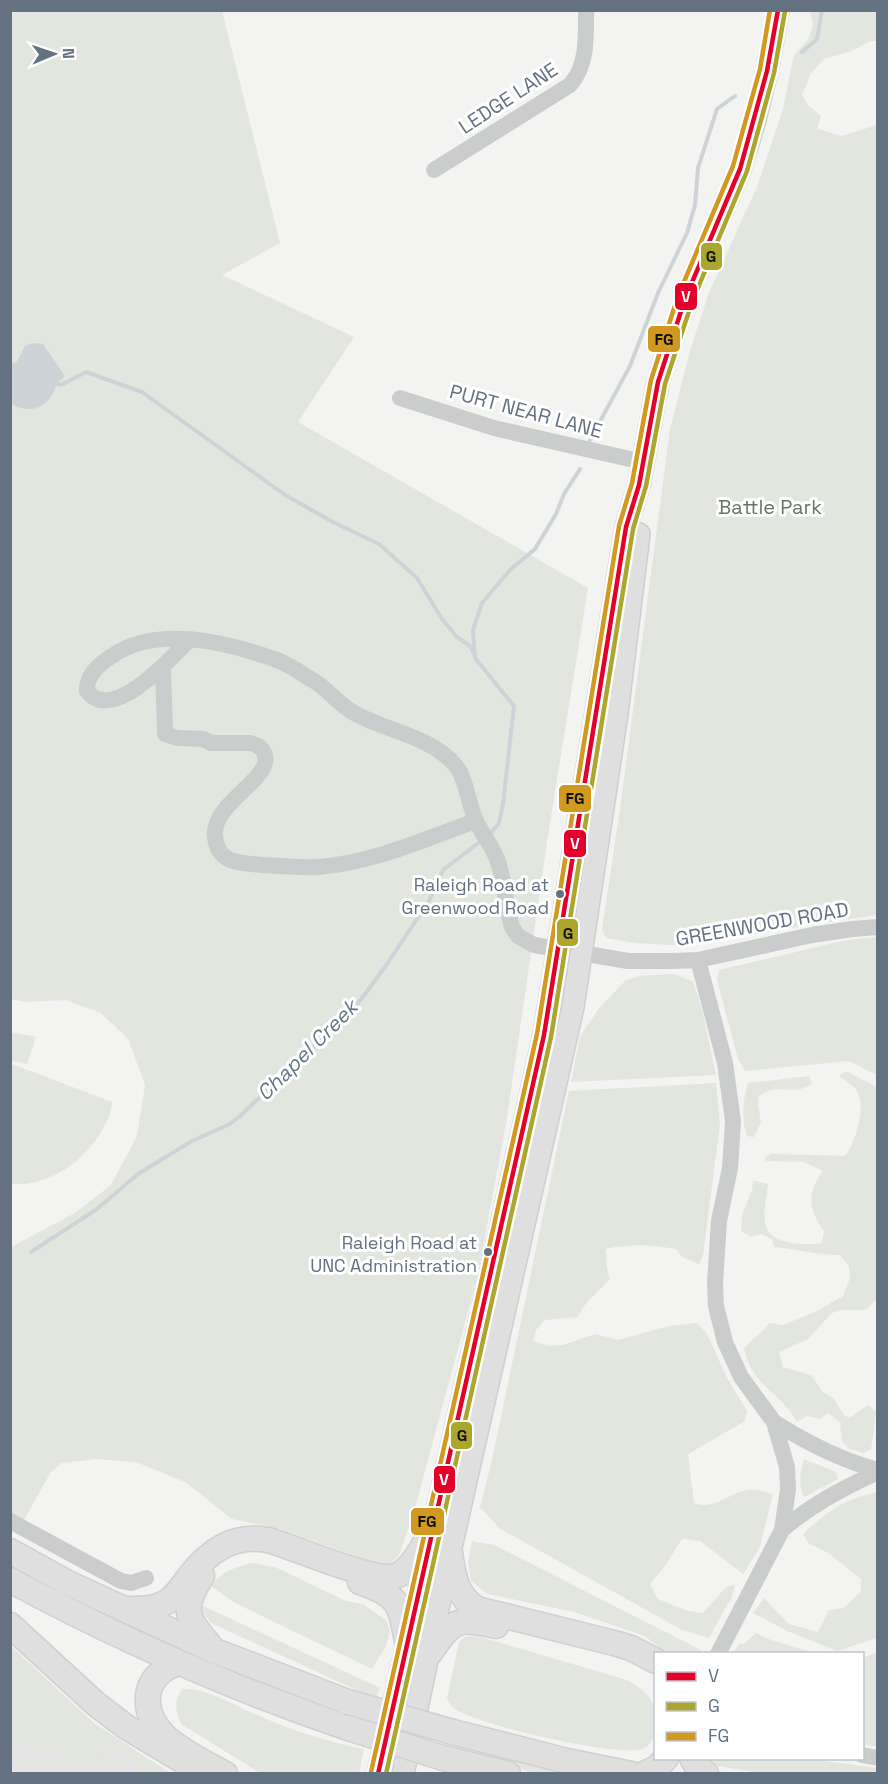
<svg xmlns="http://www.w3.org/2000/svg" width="888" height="1784" font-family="'Space Grotesk',sans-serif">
<rect width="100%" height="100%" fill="#f3f3f1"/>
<path fill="#e3e4e3" d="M11,1725L120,1748L151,1774H11Z"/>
<path fill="#e2e6df" d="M10,11H222L280,243L222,275L354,337L298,422L588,588L549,829L507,1118L478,1274L414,1512L399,1555L390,1565L382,1566L281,1529L232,1519L185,1482L136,1462L97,1459L62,1463L51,1472L20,1527L11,1521V1247L75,1213L111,1185L137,1136L145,1085L128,1039L101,1013L66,1000L26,1002L11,999Z
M810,11H877V41H870L852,51L824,59L811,73L802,95L808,105L821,116L817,129L842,136L877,125V915L809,925L688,946L636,943L606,938L602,929L620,809L670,429L690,351L708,295L757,187L783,109L794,55L808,40L813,25Z
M877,937V1075L849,1061L745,1071L738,1059L717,980L719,970L847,940Z
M675,974L693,982L702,1009L716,1075L571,1082L580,1036L600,1007L626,980L640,976Z
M10,1032L36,1037L27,1064L11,1060Z
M12,1064L112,1102C112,1113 106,1123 101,1132C83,1163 47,1187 10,1184V1066Z
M846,1071L877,1087V1298L866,1310H841L832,1313L808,1339L779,1352L783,1367L811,1375L824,1393L834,1399L844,1415L849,1418L868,1405L876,1412L871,1449L864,1453L850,1449L842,1442L840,1422L828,1413L820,1419L807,1416L797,1422C780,1392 753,1387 744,1349C751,1339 762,1334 769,1323L783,1325L815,1312L843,1296L850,1278L849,1266L840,1255C818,1255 796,1249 774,1247L772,1239L761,1234L751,1237L741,1231L742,1215L752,1190L753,1180L768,1184C767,1196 762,1215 766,1227C772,1245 807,1246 822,1243L824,1231C808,1210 807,1192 823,1171L804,1162L766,1161L764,1158L771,1154L845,1156C856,1142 868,1103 855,1088C851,1084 844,1080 839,1076Z
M809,1076L812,1083C795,1098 778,1081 759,1096L758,1105L761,1122L754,1137L747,1136C741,1120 743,1099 748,1083Z
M716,1083L720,1124L703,1255L699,1264L682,1257L676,1249C651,1245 630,1243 606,1249L607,1268L610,1279C599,1292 584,1301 578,1317L545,1320L536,1330L533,1341L548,1346L563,1345L595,1334L618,1340L669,1326L697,1323L706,1332L727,1378L747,1411L745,1421L688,1454L694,1503C715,1511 729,1492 749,1490C757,1489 766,1492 773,1494L760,1547L743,1574L700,1541L682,1539L667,1563L650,1584L658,1599L688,1611L703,1613L726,1587L735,1585L732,1596L709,1638L682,1630L499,1528L480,1507L492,1460L569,1091Z
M804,1459L836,1472L838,1479L804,1497C798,1485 800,1472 804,1459Z
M877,1492V1638L837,1651L787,1631L753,1613L764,1598L789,1624L818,1632L829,1610L843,1608L861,1592V1579C844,1566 829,1550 809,1544L803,1534C829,1510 843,1500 877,1492Z
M472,1541L494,1545L697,1648L703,1652L702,1653H666L645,1636L574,1612L488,1594L471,1581L468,1562Z
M253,1563L275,1567L346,1601L363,1604L387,1621L390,1631L386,1646L372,1669L235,1603L211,1586C223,1571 235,1567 253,1563Z
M201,1605L380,1688L376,1699L211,1623L200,1608Z
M756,1633L771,1640L815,1653H733L740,1643L744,1644Z
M474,1635L627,1680C644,1690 654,1696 655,1718C656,1729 654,1745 642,1749C615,1757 479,1725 455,1709C450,1706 449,1703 447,1698L459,1642L465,1637Z
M11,1646L94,1723L170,1773H139L138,1765L123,1754L106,1752L96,1763L87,1765L18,1745H11Z
M877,1652V1747L862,1744L863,1658Z
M182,1689C208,1688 233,1705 257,1715C288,1729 331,1743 364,1749L359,1773H260L181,1724C176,1712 173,1701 182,1689Z
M444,1738L598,1773H534L442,1746Z
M704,1759H809L877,1768V1773H760L711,1765Z"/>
<path fill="#cdd3d6" d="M33,343L43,344L65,376C56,382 57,386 52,395C42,411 25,413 11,403V362L16,363L25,346Z"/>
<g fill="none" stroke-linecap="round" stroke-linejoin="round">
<path stroke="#cdd3d6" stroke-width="4" d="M802,52L817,39L822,10
M53,382L61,385L86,372L142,392L285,495L333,522L379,544L417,578L442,619L457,637L470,646L473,652
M590,440L630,366L658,293L687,233L695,205L698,168L717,109L735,96
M489,835L499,823L503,804L514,706L475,658L473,630L482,603L510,570L535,549L556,514L564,494L580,469
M31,1252L97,1209L138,1174L192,1141L230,1124L240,1116L353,1010L385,967L429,901L443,870L481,841"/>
<g stroke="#cfcfcf" stroke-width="24">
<path id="major" d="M378,1774L544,1035L626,527L639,485L658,382L685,299L740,169L755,120L767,71L778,10
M403,1774L450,1552L573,1007L617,714L639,534"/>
</g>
<g stroke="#cfd0d0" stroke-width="27">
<path id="highway" d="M10,1551L68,1583L215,1651L348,1702
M450,1552C453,1575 456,1596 477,1609L614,1643L631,1648L656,1661
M202,1576C180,1610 187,1618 211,1647
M10,1580C119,1639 231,1688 348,1728
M360,1582C398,1595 400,1603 407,1641
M123,1609C139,1609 154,1610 168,1601C177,1595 183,1585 189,1577C210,1550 233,1534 268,1540C293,1546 381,1587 400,1574C415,1564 424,1544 433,1529
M10,1625L96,1704L126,1727L205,1774
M429,1654C453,1621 455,1616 496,1626
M179,1663C166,1666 153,1676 149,1690C139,1735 194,1756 225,1774
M453,1732L567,1761L631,1774
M443,1758L508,1774
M692,1758L696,1765L706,1774
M644,1774L657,1768L666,1758"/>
</g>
<path stroke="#cbcccc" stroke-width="16" d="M434,170L570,85C588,65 586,36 586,10
M400,398L494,428L643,462
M189,640C172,657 112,725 87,691C86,675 99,664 112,656C156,625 226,642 274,659C287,663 301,673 314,681C329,690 340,706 356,714C389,732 431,736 456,766C466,778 469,806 476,821C483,836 495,849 499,865C505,885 506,907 512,927L518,936L534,945L628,961H673L698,960L812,935L852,929L878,927
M163,667L165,734L177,738L203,739L211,743H250C261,745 269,754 264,766C256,786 212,808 215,836C217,864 240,863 263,865C281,866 300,868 318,867C373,863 424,839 476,821
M698,960L725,1063L733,1121L730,1168L719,1221L715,1283L716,1306L725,1342L741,1377L774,1422L787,1467L788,1489L782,1530L718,1654
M774,1422C807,1443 840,1460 878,1470
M10,1521L121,1581L131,1583L146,1578
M782,1530C811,1505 843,1488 878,1472
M862,1755L878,1758"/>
<use href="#major" stroke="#dfdfe0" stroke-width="21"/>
<use href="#highway" stroke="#dfdfe0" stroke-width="24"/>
<g stroke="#cfd0d0" stroke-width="27" stroke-linecap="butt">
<path id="highway-bridge" d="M348,1702L453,1732
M348,1728L443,1758"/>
</g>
<use href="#highway-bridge" stroke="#dfdfe0" stroke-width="24"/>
<g stroke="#fff" stroke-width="9">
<path id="bus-1" d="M378,1774L544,1035L626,527L639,485L658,382L685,299L740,169L767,71L778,10"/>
</g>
<g stroke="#fff" stroke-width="9">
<path id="bus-2" d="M386,1774L551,1037L633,529L646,486L665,384L692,302L747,171L774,73L785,11"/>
</g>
<g stroke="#fff" stroke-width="9">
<path id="bus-3" d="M371,1772L537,1034L619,526L632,483L651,380L678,296L733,166L760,69L770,10"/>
</g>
<use href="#bus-1" stroke="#e4002b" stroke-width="4.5"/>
<use href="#bus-2" stroke="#ada62d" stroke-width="4.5"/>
<use href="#bus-3" stroke="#d29920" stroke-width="4.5"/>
</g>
<g fill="#647180" stroke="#fff" stroke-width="2">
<circle cx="560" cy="894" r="5"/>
<circle cx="488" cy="1252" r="5"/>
</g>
<g text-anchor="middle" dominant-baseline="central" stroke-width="6" stroke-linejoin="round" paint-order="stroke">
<g font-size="18" fill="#647180" stroke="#fff" text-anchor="end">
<text x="549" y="884">Raleigh Road at<tspan x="549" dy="23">Greenwood Road</tspan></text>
<text x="477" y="1242">Raleigh Road at<tspan x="477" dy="23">UNC Administration</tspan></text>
</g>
<g font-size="20" fill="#647180" stroke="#fff">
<text transform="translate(508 98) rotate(-33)">LEDGE LANE</text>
<text transform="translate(526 411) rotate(15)">PURT NEAR LANE</text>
<text transform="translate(762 924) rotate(-10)">GREENWOOD ROAD</text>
</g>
<g font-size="20" fill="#657762" stroke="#fff">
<text x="770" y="507">Battle Park</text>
</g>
<g font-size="21" font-style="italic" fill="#647985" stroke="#fff">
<text transform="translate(307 1050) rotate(-45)">Chapel Creek</text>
</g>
</g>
<g stroke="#fff" stroke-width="2">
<rect x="700" y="242" width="23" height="29" rx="6" fill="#ada62d"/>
<rect x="674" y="282" width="24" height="29" rx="6" fill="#e4002b"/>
<rect x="647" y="325" width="34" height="28" rx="6" fill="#d29920"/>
<rect x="558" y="784" width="34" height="29" rx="6" fill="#d29920"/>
<rect x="563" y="829" width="24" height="29" rx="6" fill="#e4002b"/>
<rect x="556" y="918" width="23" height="29" rx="6" fill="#ada62d"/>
<rect x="450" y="1421" width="23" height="29" rx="6" fill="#ada62d"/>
<rect x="433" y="1465" width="23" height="29" rx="6" fill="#e4002b"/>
<rect x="410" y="1507" width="35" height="29" rx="6" fill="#d29920"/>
</g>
<g font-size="16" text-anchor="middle" font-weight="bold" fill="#fff">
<text x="686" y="302">V</text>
<text x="575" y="849">V</text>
<text x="444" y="1485">V</text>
</g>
<g font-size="16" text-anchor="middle" font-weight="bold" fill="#111">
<text x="711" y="262">G</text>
<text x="664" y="345">FG</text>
<text x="575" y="804">FG</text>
<text x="568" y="939">G</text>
<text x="462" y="1441">G</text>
<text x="427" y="1527">FG</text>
</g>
<rect width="888" height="1784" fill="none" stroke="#647180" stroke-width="24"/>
<rect x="654" y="1652" width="210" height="108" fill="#ffffff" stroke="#c1c6cc" stroke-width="1.5"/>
<rect x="666" y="1672" width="30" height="9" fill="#e4002b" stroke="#c1c6cc" stroke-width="1.5"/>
<text x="708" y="1682" font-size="18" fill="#647180">V</text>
<rect x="666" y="1702" width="30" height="9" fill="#ada62d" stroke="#c1c6cc" stroke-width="1.5"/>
<text x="708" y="1712" font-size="18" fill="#647180">G</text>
<rect x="666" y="1732" width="30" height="9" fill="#d29920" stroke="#c1c6cc" stroke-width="1.5"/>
<text x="708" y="1742" font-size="18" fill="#647180">FG</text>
<g transform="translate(54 54) rotate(88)" stroke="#ffffff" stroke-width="4.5" paint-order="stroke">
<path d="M0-4.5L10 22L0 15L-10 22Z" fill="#647180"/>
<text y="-9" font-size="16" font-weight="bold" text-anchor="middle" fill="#647180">N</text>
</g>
</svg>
